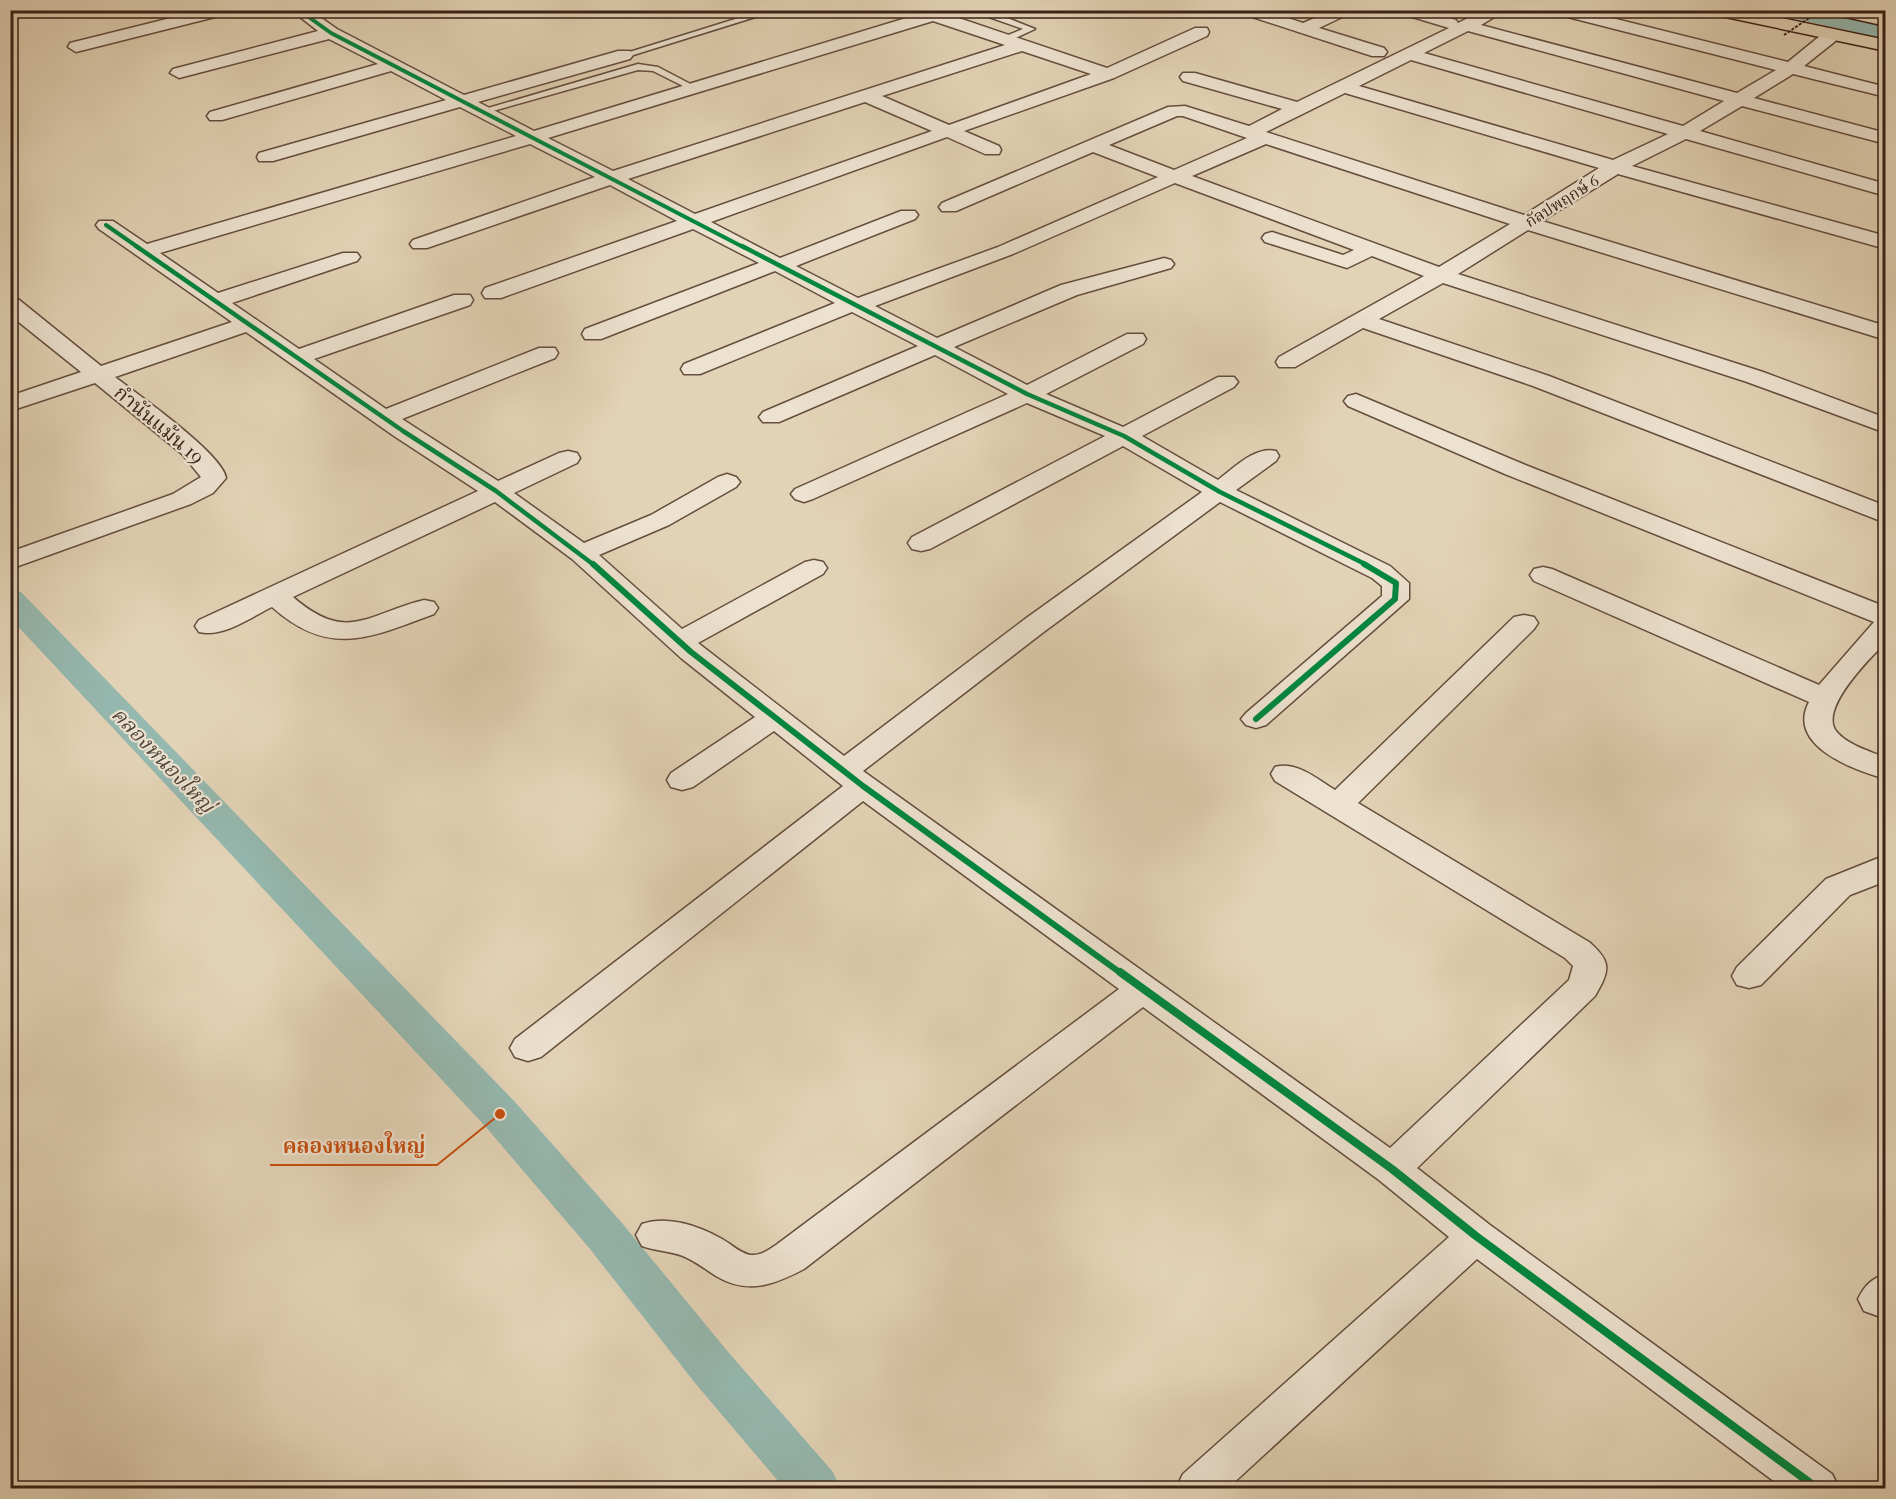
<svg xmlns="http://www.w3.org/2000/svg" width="1896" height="1499" font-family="'IM FELL French Canon','Noto Serif Thai',serif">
<rect width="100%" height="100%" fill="#e3d3b6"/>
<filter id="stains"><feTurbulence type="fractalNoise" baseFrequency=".00333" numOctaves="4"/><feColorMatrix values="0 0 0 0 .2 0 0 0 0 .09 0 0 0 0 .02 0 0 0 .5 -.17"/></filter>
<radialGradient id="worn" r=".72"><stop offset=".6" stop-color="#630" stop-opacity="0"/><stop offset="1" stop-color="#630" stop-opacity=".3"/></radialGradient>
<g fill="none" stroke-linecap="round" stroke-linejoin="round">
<path fill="#95b8af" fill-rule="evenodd" d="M1773,10H1810L1886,27V39L1775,14Z
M10,590L21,592L515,1102L622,1223L729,1353L833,1472L840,1488H784L695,1383L590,1249L485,1126L10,618Z"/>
<g stroke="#644e3e" stroke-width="3">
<path id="lane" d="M764,10H778L627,57L620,55Z
M989,13H995L1035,29L1007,42H1001V38L1023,29L989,17Z
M638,64L658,67L698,88L691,90L653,71L638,70L486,113L478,111Z"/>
</g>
<g stroke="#644e3e" stroke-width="3">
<path id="street" d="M10,10H42L40,13L10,18Z
M203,10H233L231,13L76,52L68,47L70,43Z
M291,10H310L337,29L464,95L618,51H630L633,55L630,59L478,102L534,131L916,15L912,10H935L1107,68L1195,28H1207L1209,32L1207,36L1114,78L964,131L999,146L1001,150L999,154H985L947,137L711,222L780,258L901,211H915L918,215L915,219L796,266L858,298L998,247L1158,177L1093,152L956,211H942L939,207L942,203L1168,107L1185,106L1249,126L1282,109L1183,81L1180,77L1183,73H1195L1297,102L1449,28L1399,13L1397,10H1424L1456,20L1458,23L1484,10H1506L1481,25L1737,93L1776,70L1552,13L1550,10H1580L1788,62L1826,31H1838L1840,35L1838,39L1804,66L1886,87V97L1793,74L1754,98L1886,133V144L1742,106L1700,131L1886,184V196L1686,139L1632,166L1886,236V249L1618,174L1542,221L1886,326V340L1528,230L1458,274L1763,372L1886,418V433L1747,382L1443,283L1379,319L1549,376L1886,506V523L1533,386L1363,328L1295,367H1279L1276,362L1279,357L1424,276L1372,256L1347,268L1265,242L1262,238L1265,234L1272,232L1343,255L1354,250L1175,183L1013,254L875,306L937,338L1061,285L1164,258L1171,260L1174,264L1171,268L1077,295L954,347L1027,385L1127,334H1143L1146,339L1143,344L1046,394L1123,427L1218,377H1234L1238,382L1234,387L1142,436L1218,480C1234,468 1255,446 1276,451L1279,456L1276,461L1236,490L1390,566L1409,583V599L1266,725L1256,728L1246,725L1241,719L1246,713L1382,596V586L1372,578L1220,502L1045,631L863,771L1390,1148L1569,980L1573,966L1565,958L1275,781L1271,774L1275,767C1297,761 1317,779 1335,790L1514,617L1524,615L1534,617L1538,623L1534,629L1358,803L1589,942C1612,962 1610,970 1595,996L1417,1168L1490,1225L1832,1474L1839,1488H1783L1477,1259L1228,1488H1176L1183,1474L1449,1237L1379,1180L1143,1007L804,1269C773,1285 748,1295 716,1276C705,1269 695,1261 683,1256C670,1251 656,1251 642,1246L636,1235L642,1224C668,1215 699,1226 722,1239C731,1244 740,1253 750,1255C761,1256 768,1250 776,1245L1119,989L863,801L541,1057L528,1061L515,1057L510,1048L515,1039L843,786L774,731L693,787L682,790L671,787L667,780L671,773L755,717L681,658L572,559L495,502L293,597C347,644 367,614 424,600L434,602L438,608L434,614C370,638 329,658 272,607C251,617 223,638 199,632L195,626L199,620L478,491L394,436L246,332L115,377C137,394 223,454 226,478L213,493L191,504L10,569V552L173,494L201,477L182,454L95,383L10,411V396L81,372L10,315V298L18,299L101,366L232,322L99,229L96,225L99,221H113L147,244L516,136L460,107L273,161H259L257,157L259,153L446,100L391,71L222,120H210L207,116L210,112L378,64L329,39L179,78L170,73L173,69L318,31ZM933,21L1005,45L613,171L548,138ZM1468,31L1724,101L1683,126L1424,53ZM1022,51L1091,74L949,125L882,96ZM1411,60L1668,134L1613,160L1359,86ZM1345,93L1599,168L1524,215L1266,132ZM865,102L932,131L695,214L628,179ZM1177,116H1183L1247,138L1174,170L1109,145ZM530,144L595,177L413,240L410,244L413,248H427L610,185L677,221L485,288L482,293L485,298H501L693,229L759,263L585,329L582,334L585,339H601L775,271L835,303L684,364L681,369L684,374H700L852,312L918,346L763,412L759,417L763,422H779L935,355L1008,394L795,489L791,494L795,499L804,502L813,499L1027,403L1105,436L912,537L908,543L912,549L921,551L930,549L1123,446L1202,492L1025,619L844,756L698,643L823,574L827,568L823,562L814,560L805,562L682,629L599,555L669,525L736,487L740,482L736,477L727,474L718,477L651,515L584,543L514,493L577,463L580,458L577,453L568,451L559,453L498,481L402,419L555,358L558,353L555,348H539L386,409L314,359L470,305L473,300L470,295H454L299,349L232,303L357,261L360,257L357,253H343L218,293L160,253ZM1266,144L1510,224L1439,267L1192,176Z
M1238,10H1264L1303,23L1333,10H1357L1319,28L1384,48L1387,52L1384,56H1372L1240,13Z
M1356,394L1523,464L1886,607V642C1870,658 1819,708 1836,731C1847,745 1870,751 1886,758V779C1854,770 1786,746 1809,702L1534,581L1530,575L1534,569L1543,567L1552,569L1819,685L1874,622L1505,474L1348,406L1344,401L1348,396Z
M1886,855V881L1850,895L1761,985L1749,988L1737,985L1732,976L1737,967L1826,879Z
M1886,1274V1313L1878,1316L1864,1311L1858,1299C1865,1285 1871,1279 1886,1274Z"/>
</g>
<g stroke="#392116" stroke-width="3">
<path id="primary" d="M1707,10H1744L1886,40V51L1716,15Z
M1829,10H1864L1886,15V26L1832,14Z"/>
</g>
<use href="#lane" fill="#ede2d0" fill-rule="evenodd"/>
<use href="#street" fill="#ede2d0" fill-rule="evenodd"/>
<use href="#primary" fill="#e3d3b6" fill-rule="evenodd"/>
<path stroke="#392116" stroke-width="2" stroke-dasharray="3 1.5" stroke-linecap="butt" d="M1784,35L1821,10"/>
<g stroke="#ede2d0" stroke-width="6">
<path id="cycleway-far3" d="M299,10L331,33L745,248
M106,225L139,248"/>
</g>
<g stroke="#ede2d0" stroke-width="8">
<path id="cycleway-far2" d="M136,246L403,431L496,491L594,565
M742,246L1027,394L1124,436L1220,492L1367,565"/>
</g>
<g stroke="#ede2d0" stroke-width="10">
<path id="cycleway-far1" d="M593,564L691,652L863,786L1122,974
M1256,719L1395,599L1396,583L1364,564"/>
</g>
<g stroke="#ede2d0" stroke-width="11">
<path id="cycleway" d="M1120,972L1392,1169L1476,1236L1817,1488"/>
</g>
<use href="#cycleway-far3" stroke="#00873e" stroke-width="4"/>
<use href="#cycleway-far2" stroke="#00873e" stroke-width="4.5"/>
<use href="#cycleway-far1" stroke="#00873e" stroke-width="6"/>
<use href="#cycleway" stroke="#00873e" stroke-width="8"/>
</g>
<g text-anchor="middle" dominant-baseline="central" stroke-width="4.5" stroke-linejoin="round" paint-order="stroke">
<g font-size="16" fill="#392116" stroke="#ede2d0">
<text transform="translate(1562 201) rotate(-32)">กัลปพฤกษ์ 6</text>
</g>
<g font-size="20" fill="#392116" stroke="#ede2d0">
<text transform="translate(159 425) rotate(40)">กำนันแม้น 19</text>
</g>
<g font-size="21" font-style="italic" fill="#50473c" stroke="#ede2d0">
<text transform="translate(163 760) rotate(46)">คลองหนองใหญ่</text>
</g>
</g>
<path fill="none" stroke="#c54e0e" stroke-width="2" d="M500 1114L437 1165H270"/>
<circle fill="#c54e0e" stroke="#ede2d0" stroke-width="2" cx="500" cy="1114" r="6"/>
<g font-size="21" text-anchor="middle" font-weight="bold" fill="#c54e0e" stroke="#ede2d0" stroke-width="4.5" stroke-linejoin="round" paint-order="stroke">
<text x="354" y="1153">คลองหนองใหญ่</text>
</g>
<rect width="1896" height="1499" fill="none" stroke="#e3d3b6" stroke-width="36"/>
<rect x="12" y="12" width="1872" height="1475" fill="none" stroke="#392116" stroke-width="3"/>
<rect x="18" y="18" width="1860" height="1463" fill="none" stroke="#392116" stroke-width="1.5"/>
<rect width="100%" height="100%" filter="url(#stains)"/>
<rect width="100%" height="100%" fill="url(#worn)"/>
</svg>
